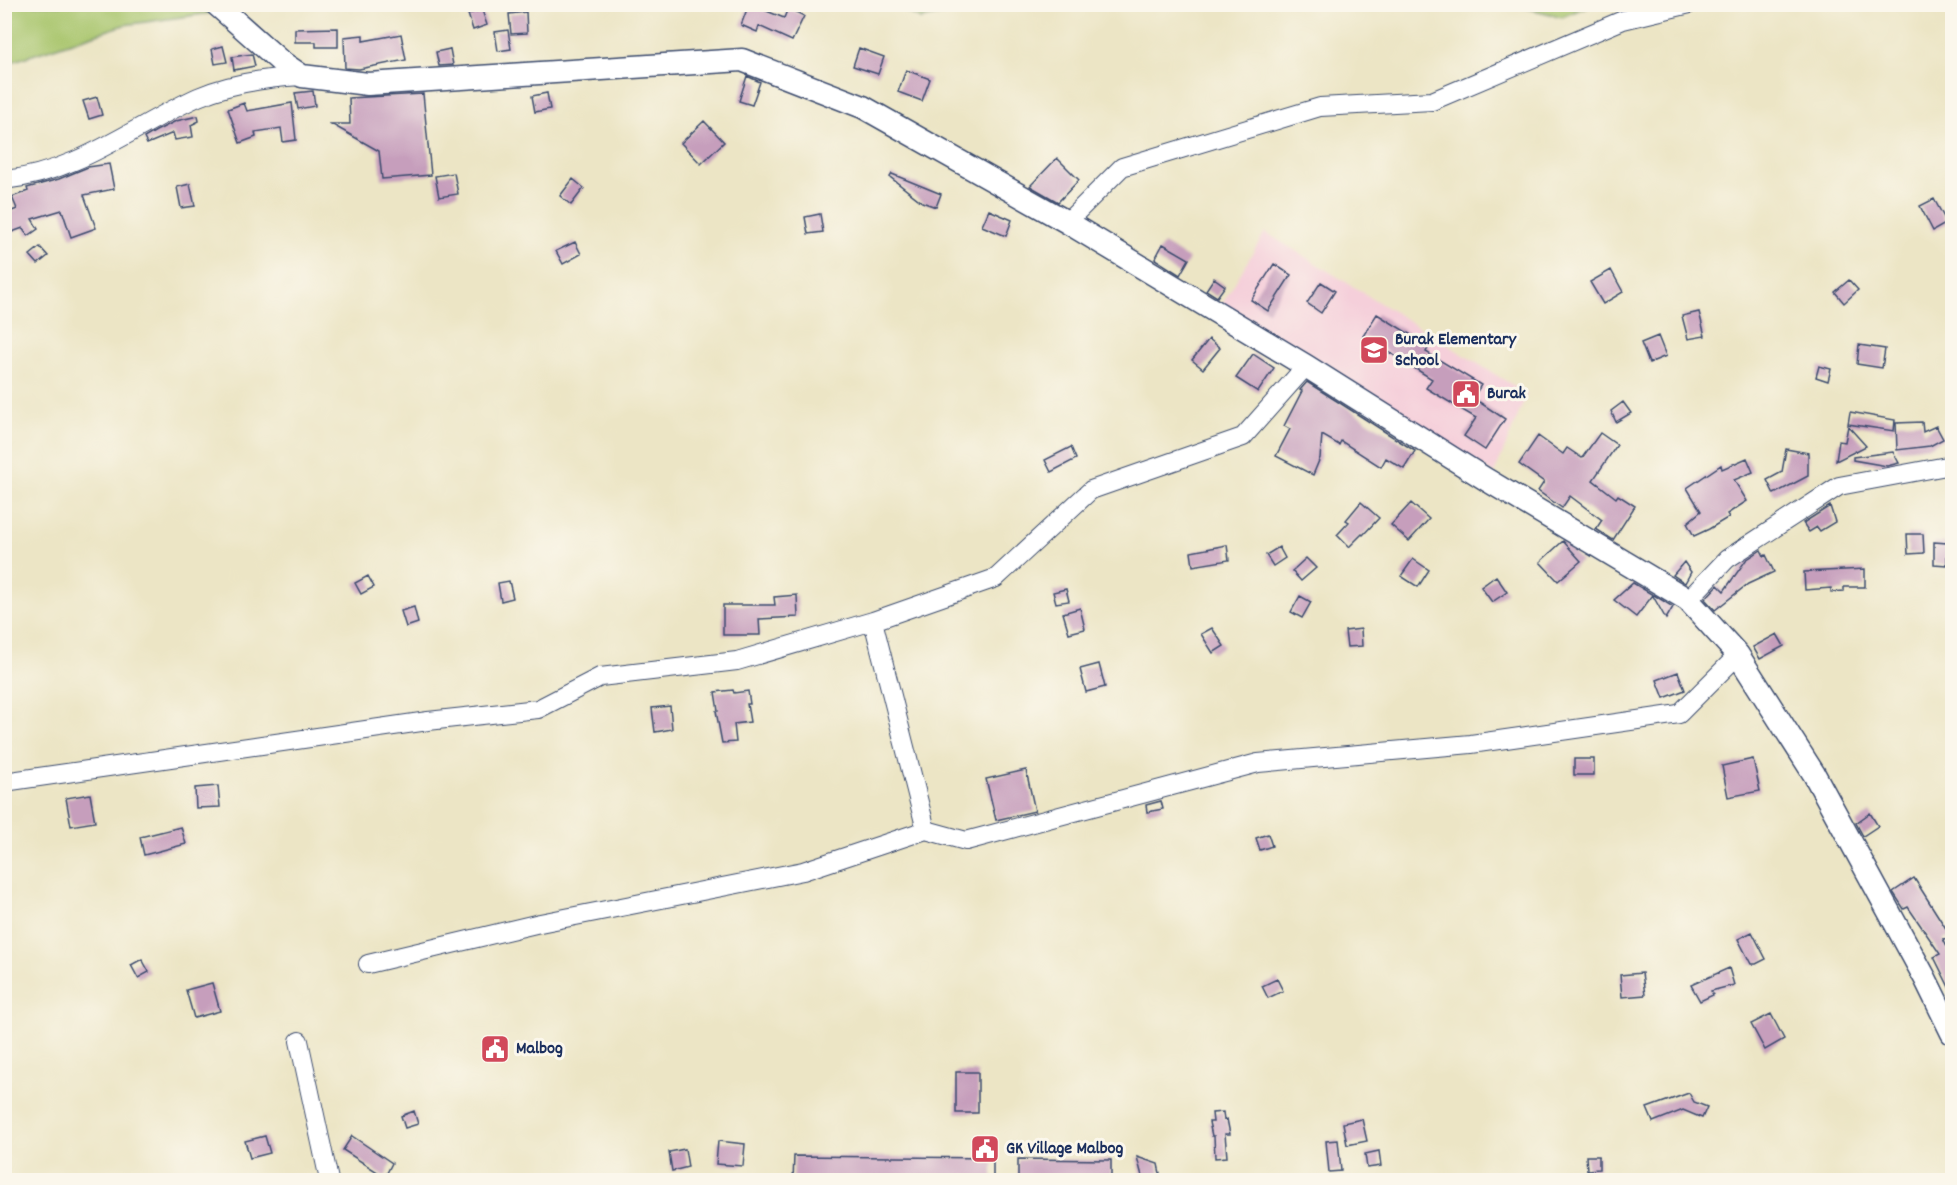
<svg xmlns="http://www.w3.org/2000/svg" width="1957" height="1185" font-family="Dekko,sans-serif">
<rect width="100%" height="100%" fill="#fbf7ec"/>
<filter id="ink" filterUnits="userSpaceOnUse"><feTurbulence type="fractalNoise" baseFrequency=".0167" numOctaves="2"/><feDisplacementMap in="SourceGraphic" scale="12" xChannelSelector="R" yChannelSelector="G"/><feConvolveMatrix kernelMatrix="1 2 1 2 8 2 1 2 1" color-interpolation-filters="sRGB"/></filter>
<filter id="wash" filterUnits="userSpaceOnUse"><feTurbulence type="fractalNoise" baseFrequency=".008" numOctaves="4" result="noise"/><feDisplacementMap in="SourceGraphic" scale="24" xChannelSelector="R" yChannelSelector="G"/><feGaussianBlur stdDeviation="1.35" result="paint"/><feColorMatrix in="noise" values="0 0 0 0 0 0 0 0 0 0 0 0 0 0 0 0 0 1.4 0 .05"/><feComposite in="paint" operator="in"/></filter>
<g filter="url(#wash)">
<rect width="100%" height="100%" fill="#ece5c5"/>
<path fill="#f5cfda" d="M1265,232L1527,394L1494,474L1221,306Z"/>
<path fill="#a8c56c" stroke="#627a65" stroke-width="1.5" d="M4,5H269L124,25L5,64Z
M893,5H968L966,10L921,19Z
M1514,5H1591L1562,17Z"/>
<g id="blocks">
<path fill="#c69ebc" d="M749,4L784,18L788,8L804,16L792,41L759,26L757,32L741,25Z
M482,10L487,25L473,30L468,14Z
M526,12L527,33L511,34L509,14Z
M338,28V47H316V42H295V29Z
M508,30L511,49L498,51L495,32Z
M401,34L406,60L359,69L345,68L344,37L363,35V41Z
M223,46L227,62L215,64L212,49Z
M859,48L884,57L878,74L853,66Z
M450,49L453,65L439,66L436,52Z
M252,54L255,66L234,70L232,57Z
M906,70L930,79L922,101L898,92Z
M747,76L760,82L752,105L739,101Z
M313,91L315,106L298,109L295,93Z
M547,93L550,109L535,112L532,96Z
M423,94L431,175L382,179L379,151L331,124H350L349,98Z
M97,97L102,115L89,119L83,101Z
M244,103L247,111L292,103L296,140L283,142L281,128L255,132L256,137L240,143L228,109Z
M198,116L199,121L191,125L193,137L175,140L173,133L147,144L144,138L156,131L176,121Z
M704,121L724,142L701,164L681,143Z
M1057,158L1079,180L1058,202L1030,186Z
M109,164L114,189L84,195L96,228L71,237L62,210L32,219L38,229L28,236L23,228L4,235V214L17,209L12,197L28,191L27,188L59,179L88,167Z
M454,173L458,194L439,197L435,176Z
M892,174L941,194L936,207L922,202L890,177Z
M573,179L584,188L571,205L560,196Z
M190,184L195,206L181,208L177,187Z
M1934,199L1947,223L1933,231L1920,206Z
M989,210L1012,220L1006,236L982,226Z
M820,214L823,232L808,234L805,217Z
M575,242L581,254L563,264L556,251Z
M1163,244L1189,259L1180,275L1155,259Z
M40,247L48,256L38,264L30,255Z
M1274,264L1291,275L1268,311L1251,300Z
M1611,270L1623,292L1603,304L1590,282Z
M1214,278L1225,286L1217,297L1206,290Z
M1849,280L1858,290L1844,303L1835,292Z
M1321,282L1335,291L1321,313L1307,303Z
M1699,312L1705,336L1688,339L1682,316Z
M1377,314L1429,346L1426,352L1481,385L1473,398L1505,419L1485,450L1464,436L1476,418L1426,388L1432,379L1363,336Z
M1658,336L1666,356L1649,363L1641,343Z
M1209,339L1220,348L1203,369L1192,360Z
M1859,345L1885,349L1882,368L1857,364Z
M1253,354L1274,368L1258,392L1236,378Z
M1819,366L1831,369L1828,381L1816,377Z
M1307,382L1415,451L1404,469L1386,458L1381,467L1341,441L1339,445L1322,435L1320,458L1313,475L1276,456L1290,429L1284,426L1302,391L1300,390Z
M1623,402L1631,413L1616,422L1611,411Z
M1850,412L1895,420L1894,431L1848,424Z
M1922,422L1923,432L1936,426L1943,439L1930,446L1897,450L1896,423Z
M1848,426L1866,446L1836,461L1839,441L1845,442Z
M1600,433L1617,445L1593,480L1616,498L1618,495L1635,506L1613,540L1596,529L1602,520L1570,496L1562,508L1538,491L1544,482L1519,464L1538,436L1563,454L1567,448L1582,458Z
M1071,447L1076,459L1051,472L1045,460Z
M1786,449L1808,453V476L1774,494L1767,480L1782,472Z
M1893,452L1899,463L1887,466L1853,460V457Z
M1747,458L1753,472L1734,480L1747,501L1727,514L1729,517L1709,529L1694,536L1687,523L1701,511L1687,488L1721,465L1722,469Z
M1361,502L1379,518L1363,535L1362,534L1349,547L1337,535L1349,522L1346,520Z
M1411,503L1429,519L1409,541L1391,525Z
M1830,506L1835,522L1820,531L1817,527L1809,532L1803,523Z
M1907,534H1923L1924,553L1908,554Z
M1563,541L1581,561L1558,581L1540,562Z
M1934,542L1947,543V565L1934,564Z
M1227,545L1229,560L1193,566L1191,552Z
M1279,547L1285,558L1273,566L1266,555Z
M1761,550L1764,556L1766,555L1774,572L1748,584L1715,610L1705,599L1718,585L1724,591L1746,560Z
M1306,558L1316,568L1301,581L1292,571Z
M1413,559L1429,570L1418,587L1401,576Z
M1684,562L1691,572L1685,583L1673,575Z
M1865,569V587H1844V591L1831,592V588L1805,590L1804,572Z
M368,576L374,587L361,594L355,583Z
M1496,576L1507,592L1492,602L1481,587Z
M509,581L513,598L501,601L498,583Z
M1633,583L1653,595L1636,617L1614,600Z
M1066,589L1069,601L1056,603L1053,592Z
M797,595L798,617L759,619L760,635H723V605H775L774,597Z
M1654,595L1673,607L1666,619L1653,596Z
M1300,596L1311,602L1302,618L1291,612Z
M414,607L418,623L406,627L401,611Z
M1080,608L1085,629L1069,633L1063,613Z
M1212,628L1224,646L1213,653L1201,634Z
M1361,629L1362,646L1347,647L1345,631Z
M1777,634L1784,646L1760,659L1753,647Z
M1099,664L1105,687L1086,692L1080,669Z
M1678,672L1685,690L1664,698L1657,680Z
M733,690L734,693L748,691L750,704H747L750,722L734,724L736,742L722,743L716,711H718L715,692Z
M670,706L672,729L655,732L652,708Z
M1574,759H1594V775H1574Z
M1753,759L1760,791L1728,797L1722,766Z
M1026,770L1035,811L996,820L986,779Z
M218,786L220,807L196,808L195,788Z
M90,794L95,822L71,826L66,798Z
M1161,801L1163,809L1147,812L1146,805Z
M1870,813L1878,826L1863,836L1856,823Z
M181,827L186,844L144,855L140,837Z
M1268,834L1272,846L1260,850L1256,838Z
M1914,878L1952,938L1943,939L1953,959V995L1934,957L1940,954L1908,907L1904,909L1893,892Z
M1752,932L1766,959L1756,964H1751L1738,939Z
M142,959L149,972L138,978L131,965Z
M1729,968L1734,985L1711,991L1713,995L1700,1001L1691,985Z
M1642,973L1645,995L1622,997L1620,975Z
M1277,979L1283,991L1268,998L1262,986Z
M212,983L220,1011L194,1018L186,990Z
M1771,1014L1784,1039L1765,1050L1751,1024Z
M956,1072H978V1113H956Z
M1689,1093L1694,1102L1707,1107L1702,1118L1683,1110L1653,1122L1647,1108Z
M414,1111L418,1124L405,1128L401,1116Z
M1223,1112L1224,1120L1227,1119L1230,1134H1225L1227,1157L1215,1158L1214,1136H1212L1209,1122H1213L1212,1113Z
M1362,1119L1367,1141L1347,1145L1343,1123Z
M265,1136L270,1153L250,1158L245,1141Z
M352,1136L392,1163L385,1177L343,1150Z
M1338,1140L1341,1171L1329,1172L1326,1141Z
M718,1141L745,1144L743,1166L716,1164Z
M685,1149L688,1167L672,1171L669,1152Z
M1379,1151L1381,1166L1367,1168L1365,1154Z
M794,1156L993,1158V1180H793Z
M1586,1156H1599V1169L1587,1170Z
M1137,1157L1158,1164L1161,1178L1143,1180Z
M1018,1159L1111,1160V1180H1018Z"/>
</g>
</g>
<g filter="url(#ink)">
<use href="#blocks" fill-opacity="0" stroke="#3a4a6d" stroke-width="1.5"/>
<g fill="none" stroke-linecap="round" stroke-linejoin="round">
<g stroke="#3a4a6d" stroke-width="20">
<path id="minor" d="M4,180C77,173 134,126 198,97C230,83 268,78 302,76
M1067,222L1122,167L1320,107L1432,101L1623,20L1690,4
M1688,600L1727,559L1839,486L1952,465
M4,782L428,721L538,709L600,677L737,661L873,621L996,578L1091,490L1243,437L1306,366
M926,830L966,841L1258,763L1471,744L1679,714L1738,655
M368,964L540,923L803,871L926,830L873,621
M299,1041L329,1180"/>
</g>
<g stroke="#3a4a6d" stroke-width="25">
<path id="tertiary" d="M216,4L280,61L302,76L368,84L742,60L863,107L1067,222L1306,366L1487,480L1688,600L1738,655L1814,774L1925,978L1952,1033"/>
</g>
<use href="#minor" stroke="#fff" stroke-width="18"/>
<use href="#tertiary" stroke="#fff" stroke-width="22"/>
</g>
</g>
<defs>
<g id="school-square" transform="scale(1.5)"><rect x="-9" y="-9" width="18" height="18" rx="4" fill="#d1495b" stroke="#fbf7ec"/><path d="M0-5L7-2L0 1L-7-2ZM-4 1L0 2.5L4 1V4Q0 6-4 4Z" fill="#fff"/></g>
<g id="civic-square" transform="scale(1.5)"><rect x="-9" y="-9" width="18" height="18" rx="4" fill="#d1495b" stroke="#fbf7ec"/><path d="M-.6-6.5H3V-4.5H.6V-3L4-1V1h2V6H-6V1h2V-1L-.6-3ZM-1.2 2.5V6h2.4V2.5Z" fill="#fff"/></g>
</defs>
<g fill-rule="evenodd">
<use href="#school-square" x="1374" y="350"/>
<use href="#civic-square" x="1466" y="394"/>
<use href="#civic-square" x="495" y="1049"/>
<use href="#civic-square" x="985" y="1149"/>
</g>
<g text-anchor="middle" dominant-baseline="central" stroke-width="6" stroke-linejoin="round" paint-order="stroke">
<g font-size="18" font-weight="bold" fill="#1b2f5e" stroke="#fbf7ec" text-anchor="start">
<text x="1395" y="340">Burak Elementary<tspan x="1395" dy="21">School</tspan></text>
<text x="1487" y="394">Burak</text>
<text x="516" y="1049">Malbog</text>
<text x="1006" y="1149">GK Village Malbog</text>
</g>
</g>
<rect width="1957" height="1185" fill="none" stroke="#fbf7ec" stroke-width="24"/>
</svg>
